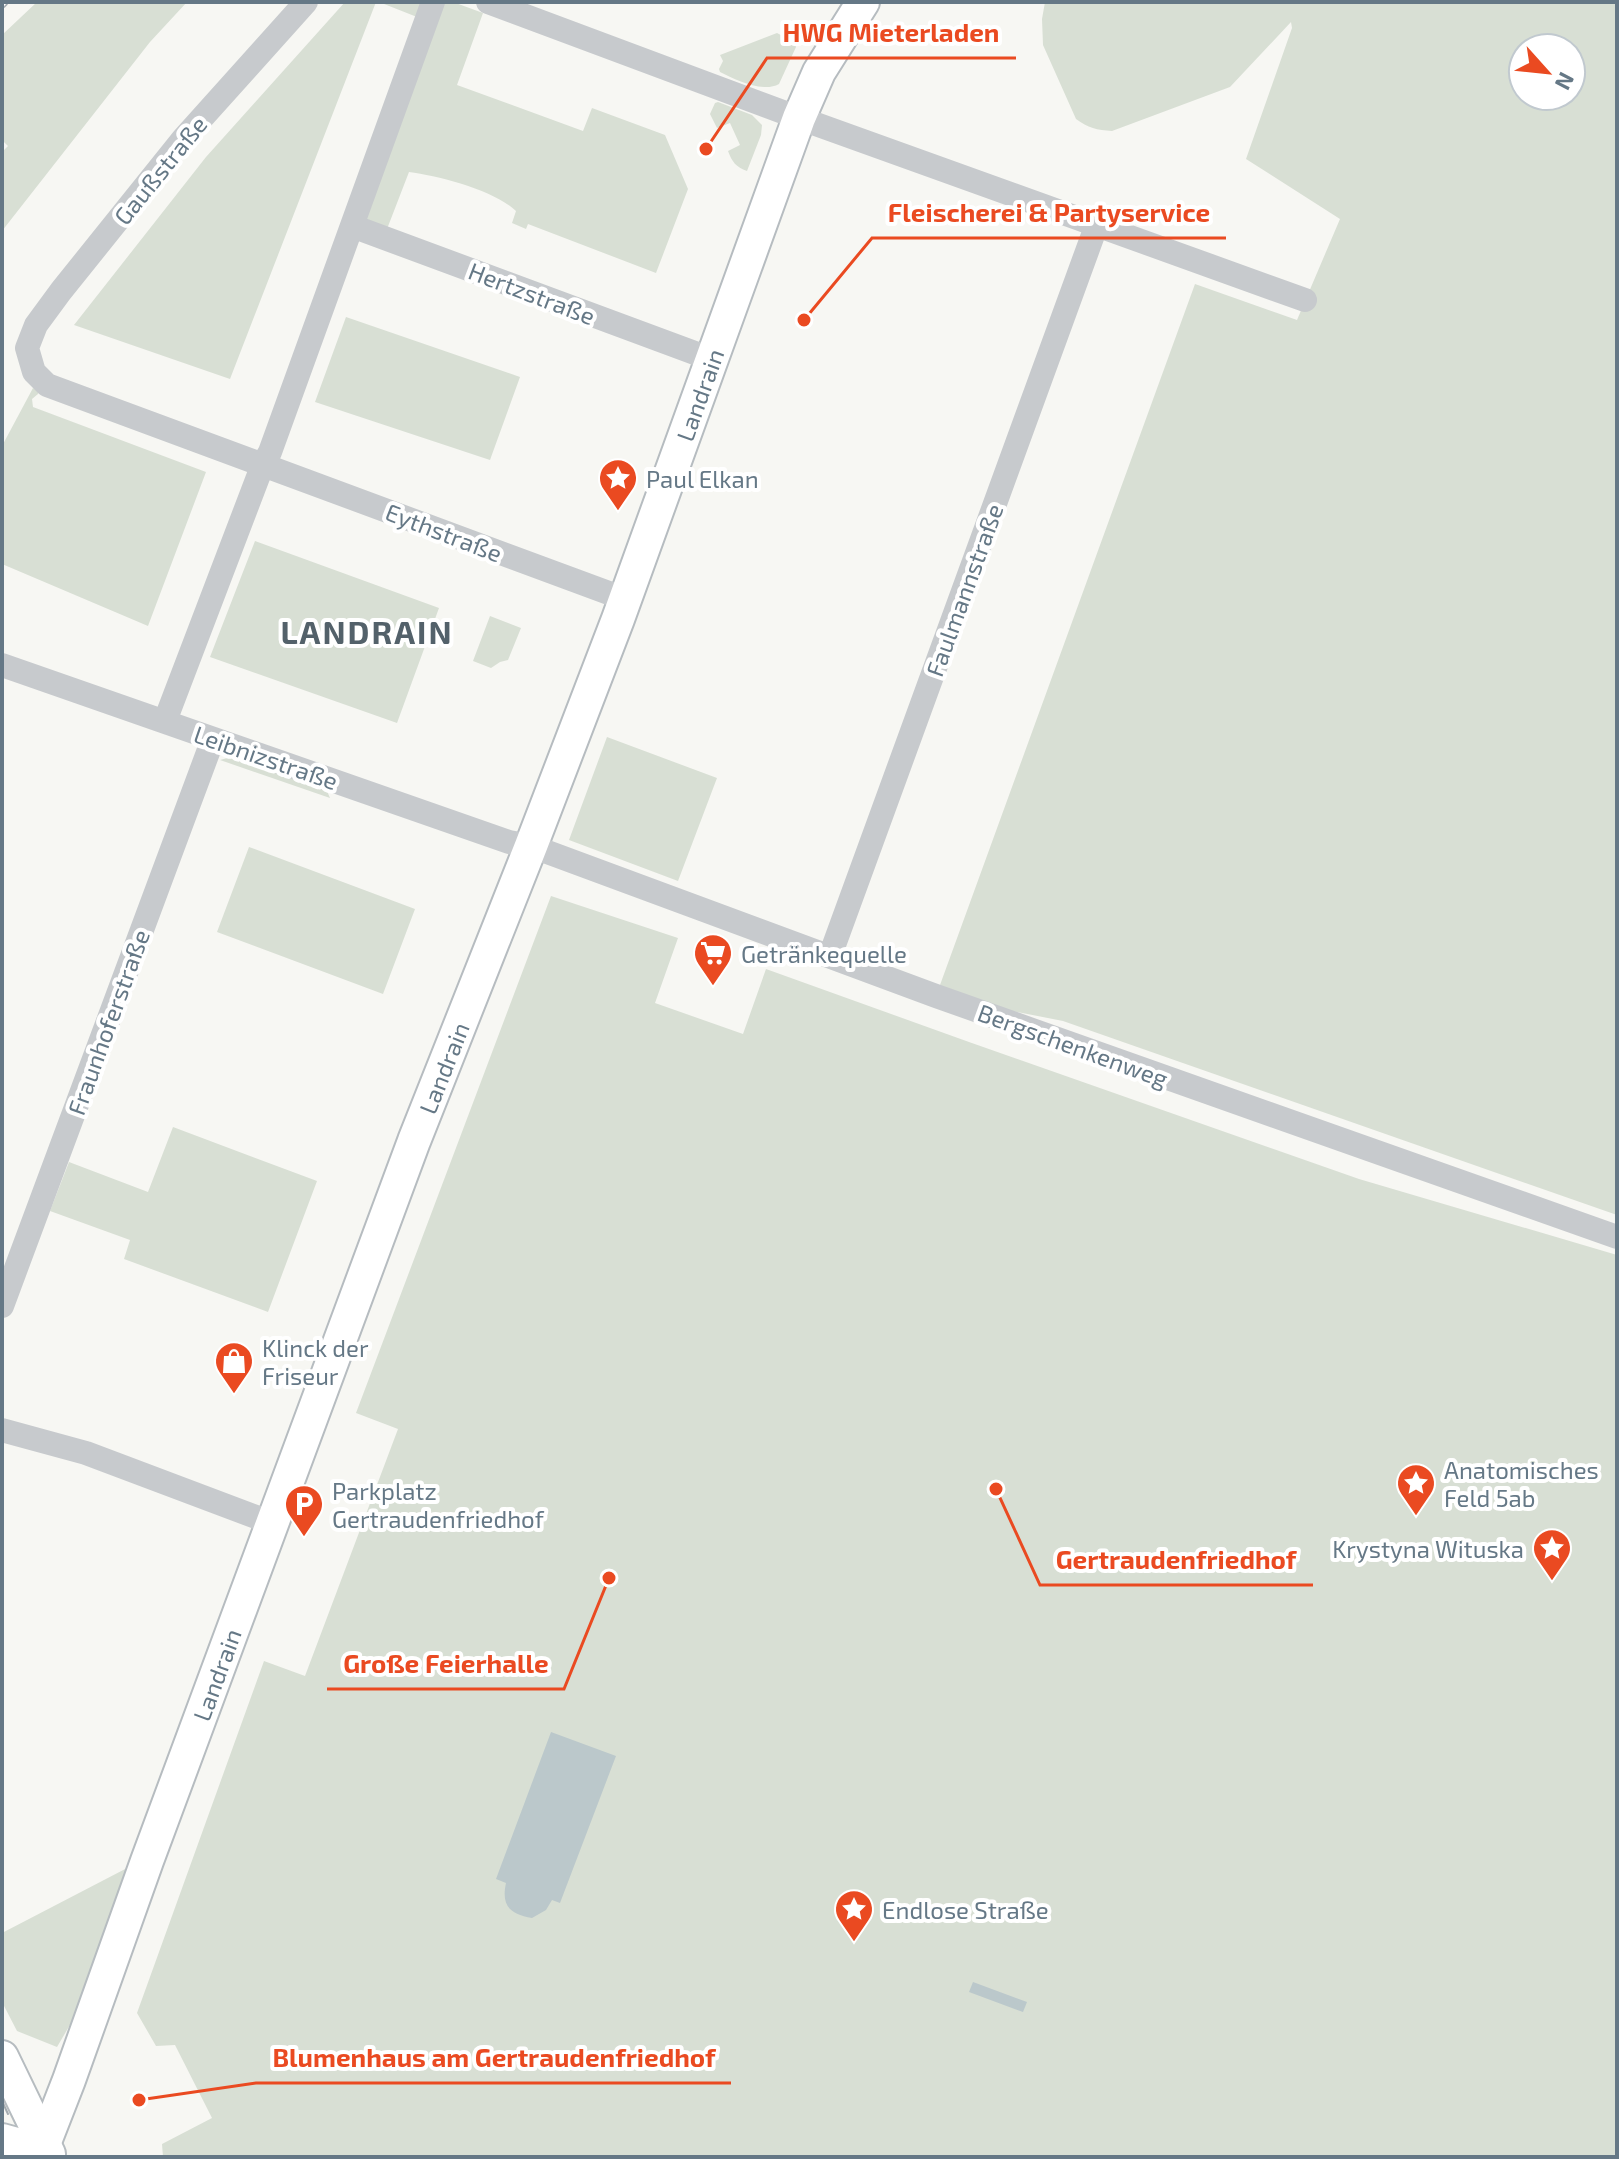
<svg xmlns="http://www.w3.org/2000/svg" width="1619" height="2159" font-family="'Exo 2',sans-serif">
<rect width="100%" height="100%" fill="#f7f7f3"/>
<path fill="#d8dfd4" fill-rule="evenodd" d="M37,2H187L150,42L2,231V152L8,146L2,140V35Z
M345,2H376L230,379L74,325L206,157Z
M379,2H423L417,17Z
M439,2H453L483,13L457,85L583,131L592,108L665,135L688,189L656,273L528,224L526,229L512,223L516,211C494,190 439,176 409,172L387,229L359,218Z
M1045,2H1617V1215L1063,1021L936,996L1195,284L1297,320L1340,219L1246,159L1292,28L1291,22L1230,87L1112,131C1097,130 1088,128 1076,119L1043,45L1042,19ZM1523,48H1571V96H1523Z
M777,33L794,42L796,47L779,84C763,93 736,80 720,72L719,69L723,61L720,55Z
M718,102L752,115L762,125L761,135L747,171C736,167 732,162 728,151L740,145L730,123L717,128L710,114L715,103Z
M346,317L520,377L490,460L315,402Z
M33,388L38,391V394L32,399L33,407L206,472L148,626L2,564V446Z
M255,541L439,608L397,723L210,657Z
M490,616L521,628L508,660L500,662L491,668L473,661Z
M607,737L717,778L678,881L569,840Z
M231,757L327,791L330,798L220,760Z
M249,847L415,909L383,994L217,932Z
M551,896L678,938L655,1003L743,1034L766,969L969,1042L1359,1179L1617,1255V2157H163L162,2144L212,2118L175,2045L156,2046L137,2013L264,1661L305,1676L398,1429L356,1413Z
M173,1127L317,1181L268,1312L124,1259L130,1240L50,1211L69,1162L148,1192Z
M129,1867L74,2018L57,2047L17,2031L2,2002V1933Z"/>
<path fill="#bbc8cb" d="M551,1732L616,1756L560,1903L552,1900L546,1910L532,1918C510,1914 501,1906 506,1883L496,1879Z
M973,1982L1027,2002L1023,2012L969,1992Z"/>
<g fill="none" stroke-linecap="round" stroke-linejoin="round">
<g stroke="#b6bcc0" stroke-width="36">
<g id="secondary">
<path d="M2,2057L49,2154"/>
<path d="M2,2140L20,2145L45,2142"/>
<path id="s1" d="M39,2157L69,2080L147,1861L414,1141L531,846L618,619L799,118L819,72L863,2"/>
</g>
</g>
<path stroke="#c7cacd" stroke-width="24" d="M306,2L183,139L61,291L36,325L27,348L34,372L47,385L625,599
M488,2L799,118L1305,300
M352,226L711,359
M2,665L509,842L531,846L936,996L1617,1237
M165,721L263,464L270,452L433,2
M830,956L1097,224
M2,1306L213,739
M2,1430L86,1453L272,1523"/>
<use href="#secondary" stroke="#fff" stroke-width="32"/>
<path stroke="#a4abb0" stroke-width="2" d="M2,2101L8,2114"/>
<g stroke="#a4abb0" stroke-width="9">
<path id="rail" d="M2,4L4,2"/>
</g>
<use href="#rail" stroke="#fff" stroke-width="6" stroke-dasharray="18" stroke-linecap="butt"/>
</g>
<defs>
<g id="sight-pin" transform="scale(2)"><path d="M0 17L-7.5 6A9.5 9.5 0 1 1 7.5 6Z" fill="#ea4a21" stroke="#fff"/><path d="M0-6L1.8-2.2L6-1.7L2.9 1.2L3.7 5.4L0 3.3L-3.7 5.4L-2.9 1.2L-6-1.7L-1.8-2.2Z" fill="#fff"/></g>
<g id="supermarket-pin" transform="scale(2)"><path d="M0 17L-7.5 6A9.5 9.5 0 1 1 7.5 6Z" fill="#ea4a21" stroke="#fff"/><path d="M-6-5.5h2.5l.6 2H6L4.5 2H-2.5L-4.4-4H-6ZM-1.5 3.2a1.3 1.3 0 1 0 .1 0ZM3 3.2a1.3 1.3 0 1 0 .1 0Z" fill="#fff"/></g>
<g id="shop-pin" transform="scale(2)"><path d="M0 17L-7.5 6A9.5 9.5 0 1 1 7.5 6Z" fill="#ea4a21" stroke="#fff"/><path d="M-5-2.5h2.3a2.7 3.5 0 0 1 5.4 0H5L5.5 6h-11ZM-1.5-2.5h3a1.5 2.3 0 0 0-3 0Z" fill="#fff"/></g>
<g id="parking-pin" transform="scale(2)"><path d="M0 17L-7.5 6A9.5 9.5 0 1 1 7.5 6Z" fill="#ea4a21" stroke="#fff"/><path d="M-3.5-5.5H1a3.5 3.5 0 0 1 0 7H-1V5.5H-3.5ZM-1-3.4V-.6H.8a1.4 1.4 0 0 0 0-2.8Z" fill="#fff"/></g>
</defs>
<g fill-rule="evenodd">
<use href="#sight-pin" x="618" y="478"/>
<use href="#supermarket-pin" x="713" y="953"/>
<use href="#shop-pin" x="234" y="1361"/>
<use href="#sight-pin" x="1416" y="1483"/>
<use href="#parking-pin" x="304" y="1504"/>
<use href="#sight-pin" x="1552" y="1548"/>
<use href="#sight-pin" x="854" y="1909"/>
</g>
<g text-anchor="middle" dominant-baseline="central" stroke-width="8" stroke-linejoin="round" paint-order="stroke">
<g font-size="24" fill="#657886" stroke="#fff">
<text transform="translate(160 170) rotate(-51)">Gaußstraße</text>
<text transform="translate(532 293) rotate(21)">Hertzstraße</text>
<text stroke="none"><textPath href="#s1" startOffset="1882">Landrain</textPath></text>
<text transform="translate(444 532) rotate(21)">Eythstraße</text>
<text transform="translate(964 590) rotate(-70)">Faulmannstraße</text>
<text transform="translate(266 757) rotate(19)">Leibnizstraße</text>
<text transform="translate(108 1022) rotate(-70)">Fraunhoferstraße</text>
<text transform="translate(1073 1045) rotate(20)">Bergschenkenweg</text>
<text stroke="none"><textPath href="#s1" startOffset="1162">Landrain</textPath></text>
<text stroke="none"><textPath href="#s1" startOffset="514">Landrain</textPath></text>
</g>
<g font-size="24" fill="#657886" stroke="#fff" text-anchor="start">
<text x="646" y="478">Paul Elkan</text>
<text x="741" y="953">Getränkequelle</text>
<text x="262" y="1347">Klinck der<tspan x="262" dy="28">Friseur</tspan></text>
<text x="1444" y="1469">Anatomisches<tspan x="1444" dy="28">Feld 5ab</tspan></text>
<text x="332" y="1490">Parkplatz<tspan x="332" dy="28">Gertraudenfriedhof</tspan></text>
<text x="1524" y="1548" text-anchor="end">Krystyna Wituska</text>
<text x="882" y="1909">Endlose Straße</text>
</g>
<g font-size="32" font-weight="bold" letter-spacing="2" fill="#53616a" stroke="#fff">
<text x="367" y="631">LANDRAIN</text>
</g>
</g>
<path fill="none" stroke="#ea4a21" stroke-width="3" d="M706 149L767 58H1016M804 320L872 238H1226M996 1489L1040 1585H1313M609 1578L564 1689H327M139 2100L256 2083H731"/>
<g fill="#ea4a21" stroke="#fff" stroke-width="3">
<circle cx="706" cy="149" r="8"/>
<circle cx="804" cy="320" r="8"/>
<circle cx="996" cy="1489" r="8"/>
<circle cx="609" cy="1578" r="8"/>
<circle cx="139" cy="2100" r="8"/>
</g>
<g font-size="26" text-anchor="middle" font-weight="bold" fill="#ea4a21" stroke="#fff" stroke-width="8" stroke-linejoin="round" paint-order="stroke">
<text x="891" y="42">HWG Mieterladen</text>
<text x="1049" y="222">Fleischerei &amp; Partyservice</text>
<text x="1176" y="1569">Gertraudenfriedhof</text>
<text x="446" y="1673">Große Feierhalle</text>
<text x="494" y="2067">Blumenhaus am Gertraudenfriedhof</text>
</g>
<rect width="1619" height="2159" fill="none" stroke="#657886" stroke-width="8"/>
<g transform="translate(1547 72) rotate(117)"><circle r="38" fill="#ffffff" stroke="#c1c9cf" stroke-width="2"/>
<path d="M0-6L14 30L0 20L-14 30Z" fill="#ea4a21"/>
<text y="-12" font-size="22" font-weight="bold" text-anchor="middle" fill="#657886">N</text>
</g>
</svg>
